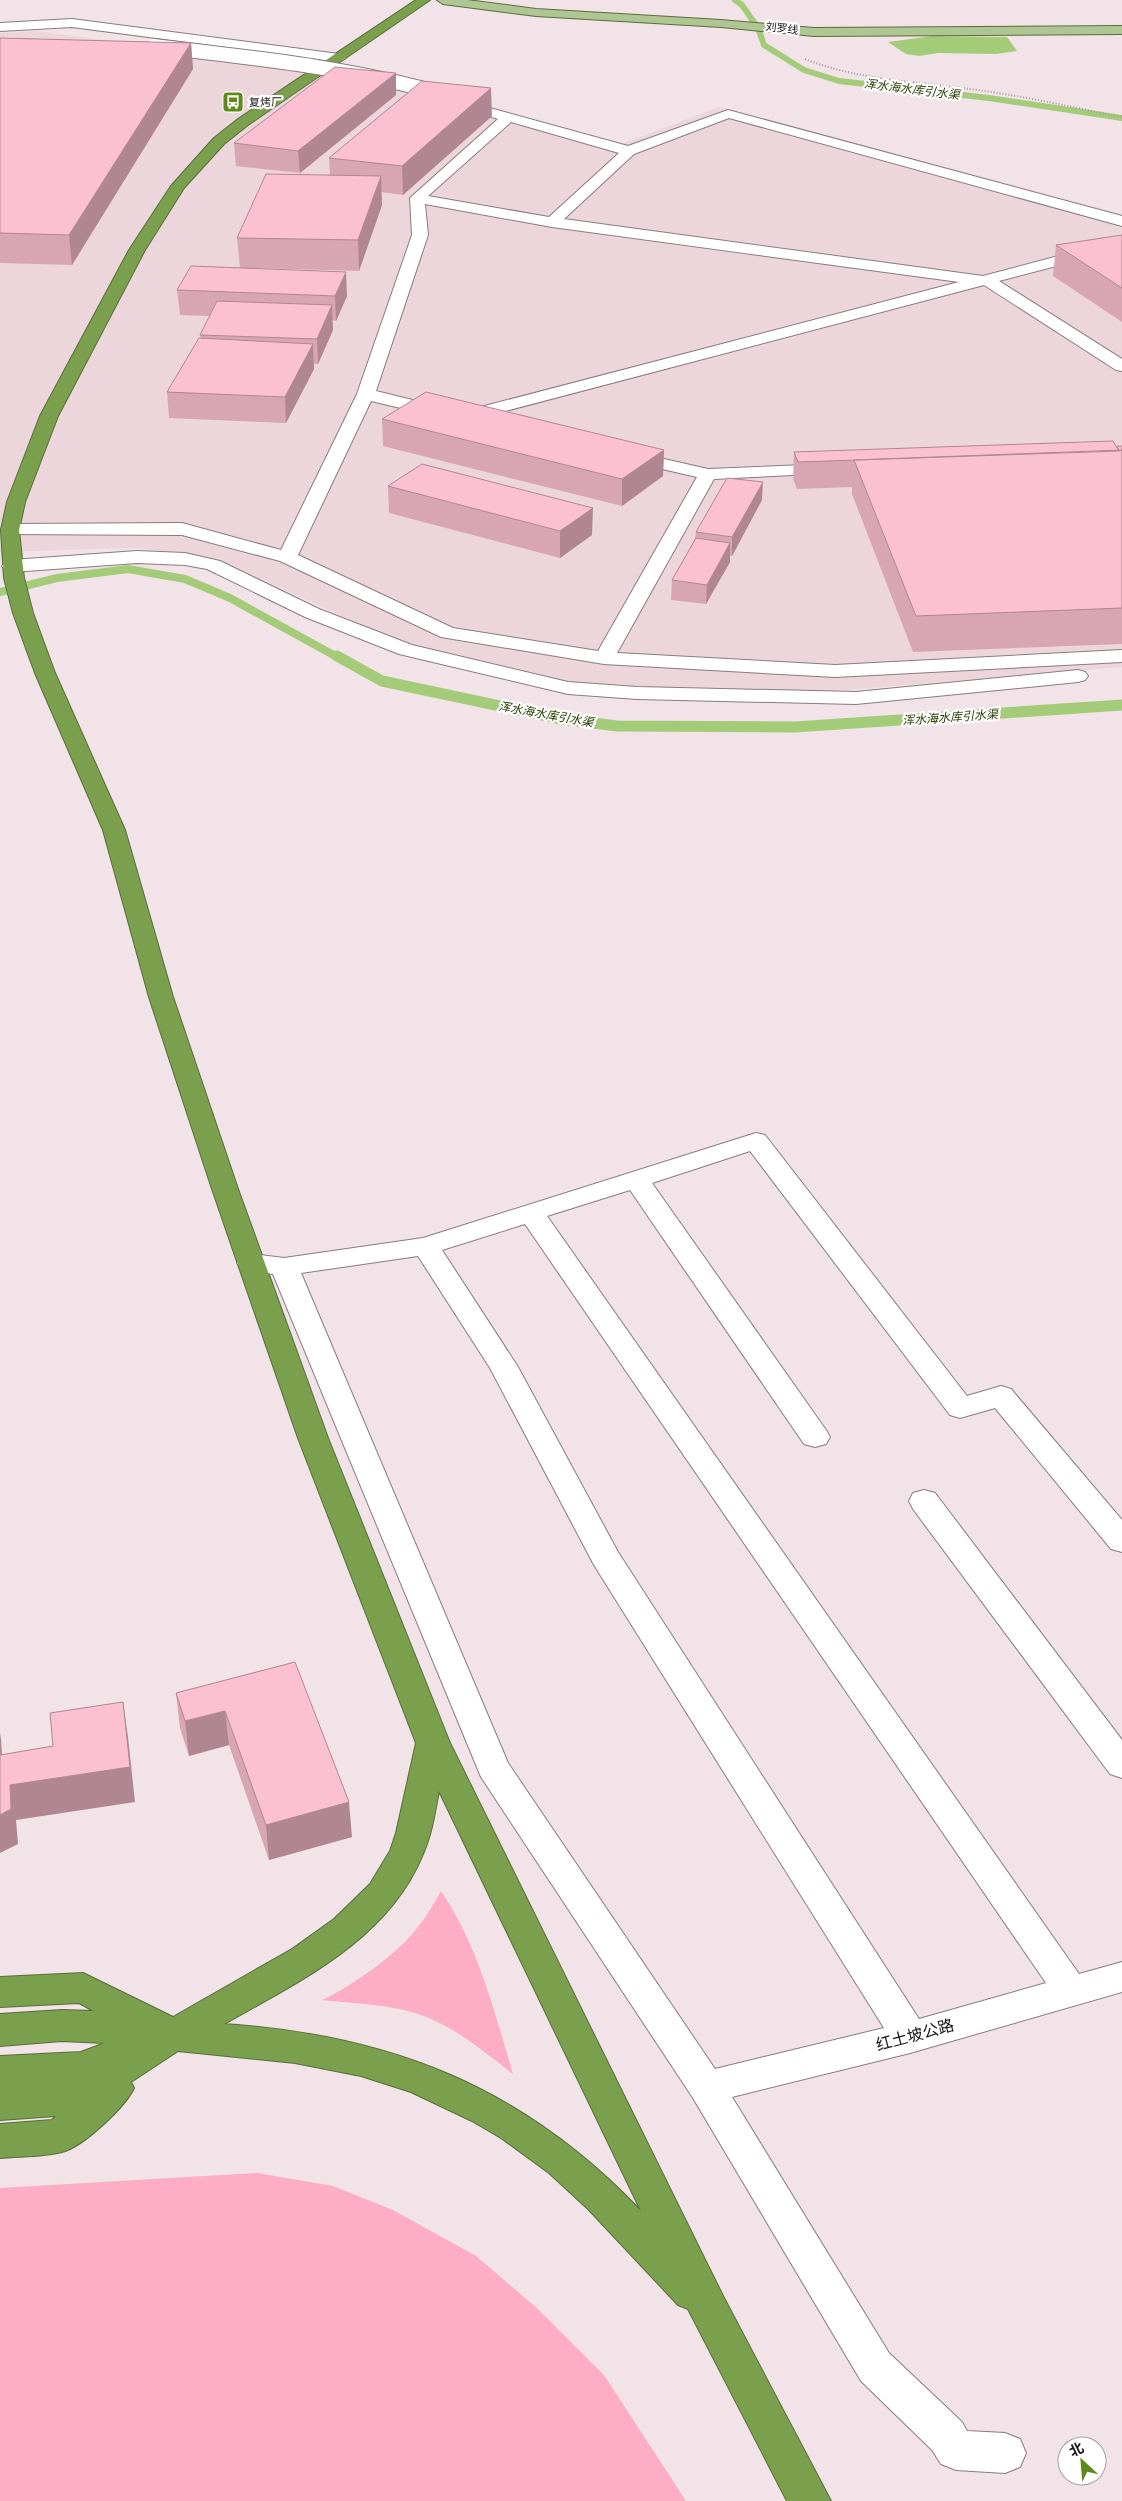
<svg xmlns="http://www.w3.org/2000/svg" width="1122" height="2501" font-family="Montserrat,'Noto Sans SC',sans-serif">
<rect width="100%" height="100%" fill="#f1e3e7"/>
<path fill="#ecd6dc" d="M37,31L377,77L621,144L720,107L1122,214V667L822,692L574,685L394,640L220,560L199,556L136,548L0,552V33Z"/>
<path fill="#fdadc5" d="M441,1891C478,1946 494,2010 513,2074C487,2054 461,2032 431,2019C397,2004 358,2004 322,2000C352,1986 398,1954 418,1927C427,1916 434,1903 441,1891Z
M257,2173L333,2186L393,2210L476,2256L538,2309L604,2375L686,2501H0V2188Z"/>
<path fill="#a4cc78" d="M932,36L1007,37L1017,51L996,54L938,53L919,56L906,54L888,42Z"/>
<g fill="none" stroke-linecap="round" stroke-linejoin="round">
<path stroke="#a4cc78" stroke-width="6" d="M735,0L742,5L758,28L764,45L804,70L839,81L989,98L1122,118"/>
<path stroke="#a4cc78" stroke-width="8" d="M0,592L57,578L128,569L185,579L230,598L339,658"/>
<path stroke="#a4cc78" stroke-width="11" d="M337,656L382,681L561,719L617,726L795,727L1122,705"/>
<g stroke="#887c80" stroke-width="2">
<path id="minor" d="M72,19L339,54L346,58L339,62L72,27L0,31V23Z
M490,108L628,146L728,110L1122,216V226L729,118L634,154L564,219L983,276L1122,239V249L999,281L1122,359V371L1116,370L984,285L460,423L454,422L451,418L454,414L959,282L552,227L425,204L428,235L376,391L449,409L452,413L449,417L443,418L371,401L298,555L453,628L598,651L697,477L623,460L620,456L623,452L629,451L708,469L829,464L835,465L838,469L835,473L714,479L617,653L835,665L1122,650V662L835,677L604,664L441,637L280,561L182,535L3,534L1,530L3,526L10,524L182,523L281,550L357,394L412,235L410,198L498,119L485,115L483,112ZM511,122L619,153L549,217L428,196Z
M137,551L185,553L220,561L319,609L412,645L568,682L637,687L856,692L1078,670L1085,672L1088,676L1085,680L1078,682L856,704L637,699L568,694L399,654L305,617L207,569L185,565L137,563L12,572L5,570L2,566L5,562L12,560Z
M756,1133L765,1135L967,1396L1001,1386L1011,1389L1122,1520V1552L1111,1549L995,1408L960,1418L950,1415L750,1151L652,1183L826,1430L830,1437L826,1444L815,1447L804,1444L630,1190L547,1216L1079,1974L1122,1962V1992L910,2053L732,2097L889,2353L962,2422L967,2431L1005,2433L1020,2439L1026,2453L1020,2467L1005,2473L956,2470L941,2464L932,2450L861,2381L693,2098L481,1777L273,1274L241,1269L237,1263L241,1257L251,1254L284,1258L423,1238ZM525,1224L1046,1983L919,2019L618,1552L518,1367L442,1250ZM418,1256L490,1368L594,1565L884,2028L715,2069L508,1763L301,1273Z
M924,1490L935,1493L1122,1740V1778L1110,1774L913,1509L909,1501L913,1493Z"/>
</g>
<g stroke="#586e39" stroke-width="2">
<path id="major" d="M437,0H467L536,9L721,20L814,28L1122,26V34L814,36L721,27L536,16L443,4Z"/>
</g>
<g stroke="#586e39" stroke-width="2">
<path id="highway" d="M416,0H430L248,125L224,144L184,188L145,250L58,416L25,502L19,530L24,578L33,613L55,673L125,830L173,997L238,1189L328,1438L450,1743L723,2296L831,2501H787L688,2309L678,2305L588,2209L549,2173L501,2138L472,2121L411,2092L361,2076L295,2063L178,2051L131,2082L134,2088C125,2107 83,2147 62,2152C43,2157 20,2156 0,2158V2124L52,2120L56,2116L0,2120V2056L81,2052L105,2043L62,2041L0,2046V2014L62,2010L94,2011L79,2003L0,2007V1977L83,1973L173,2017L292,1949L334,1919L370,1884L390,1851L396,1833L416,1743L298,1438L212,1189L149,997L103,830L35,673L13,613L4,578L1,530L7,502L40,416L129,250L171,186L214,138L238,119ZM439,1791L641,2211C524,2088 392,2035 224,2024C300,1981 388,1940 423,1854C432,1834 435,1812 439,1791Z"/>
</g>
<path stroke="#a2989b" stroke-width="2" stroke-dasharray="1 2" stroke-linecap="butt" d="M805,59C858,80 913,81 969,89C1020,95 1071,107 1122,117"/>
<use href="#minor" fill="#fff" fill-rule="evenodd"/>
<use href="#major" fill="#afc594" fill-rule="evenodd"/>
<use href="#highway" fill="#7a9f4d" fill-rule="evenodd"/>
<g stroke="#887c80" stroke-width="16" stroke-linecap="butt">
<path id="minor-bridge" d="M154,46C252,58 350,67 446,95"/>
</g>
<use href="#minor-bridge" stroke="#fff" stroke-width="14"/>
</g>
<path fill="#d8a5b4" d="M0,38L191,43L193,69L72,265L0,263Z
M396,95L300,173L236,166L234,143Z
M492,116L403,195L381,192L382,205L359,271L258,268L347,296L336,321L332,320L333,330L318,364H314V369L286,423L169,418L167,392L201,338L200,335L210,316L180,315L177,290L240,268L237,238L330,175L329,158Z
M1122,235V322L1053,276L1056,245Z
M382,419L664,450L663,476L622,506L383,446Z
M1122,446V644L913,652L852,494V487L797,489L793,479L794,452Z
M388,486L592,535L560,558L389,513Z
M762,500L732,556H730V562L706,604L671,600L672,580L695,539L696,532Z
M295,1662L352,1837L269,1860L229,1745L189,1756L180,1728L176,1693Z"/>
<path fill="#b08692" d="M191,43L193,69L72,265L69,235Z
M396,73V95L300,173L298,151Z
M491,88L492,116L403,195L402,166Z
M381,176L382,205L359,271L358,240Z
M346,272L347,296L336,321L335,296Z
M332,305L333,330L318,364L317,339Z
M313,344L314,369L286,423L285,397Z
M664,450L663,476L622,506V479Z
M763,482L762,500L732,556V537Z
M593,508L592,535L560,558V531Z
M730,543V562L706,604L707,585Z
M123,1702L128,1737L135,1802L16,1820L18,1844L0,1853V1815L10,1785Z
M225,1711L229,1745L189,1756L185,1721Z
M0,1733L1,1739L4,1790L0,1769Z
M349,1802L352,1837L269,1860L266,1825Z"/>
<path fill="#fbc0d1" stroke="#b08692" d="M0,38L191,43L69,235L0,233Z
M335,67L396,73L298,151L234,143Z
M422,81L491,88L402,166L329,158Z
M266,174L381,176L358,240L237,238Z
M1122,235V288L1056,245Z
M191,266L346,272L335,296L177,290Z
M217,301L332,305L317,339L200,335Z
M199,338L313,344L285,397L167,392Z
M426,392L664,450L622,479L382,419Z
M1113,441L1119,451L798,462L794,452Z
M1117,446H1122V450L1119,451Z
M1122,450V608L916,616L854,460Z
M422,464L593,508L560,531L388,486Z
M727,478L763,482L732,537L696,532Z
M696,538L730,543L707,585L672,580Z
M295,1662L349,1802L266,1825L225,1711L185,1721L176,1693Z
M123,1702L130,1767L10,1785L11,1809L0,1815V1755L53,1746L50,1713Z"/>
<defs>
<g id="bus-square" transform="scale(1.125)"><rect x="-9" y="-9" width="18" height="18" rx="4" fill="#5e8a19" stroke="#fff"/><path d="M-5-6H5V4H4V6H2V4H-2V6H-4V4H-5ZM-3.5-4V0h7V-4ZM-3.5 1.2v1.5H-2V1.2ZM2 1.2v1.5H3.5V1.2Z" fill="#fff"/></g>
</defs>
<g fill-rule="evenodd">
<use href="#bus-square" x="233" y="102"/>
</g>
<g text-anchor="middle" dominant-baseline="central" stroke-width="4.5" stroke-linejoin="round" paint-order="stroke">
<g font-size="11" fill="#181415" stroke="#fff">
<text transform="translate(782 28) rotate(7)">刘罗线</text>
</g>
<g font-size="11" fill="#181415" stroke="#fff" text-anchor="start">
<text x="249" y="102">复烤厂</text>
</g>
<g font-size="12" font-style="italic" fill="#273f00" stroke="#fff">
<text transform="translate(912 89) rotate(7)">浑水海水库引水渠</text>
<text transform="translate(546 714) rotate(10)">浑水海水库引水渠</text>
<text transform="translate(950 717) rotate(-4)">浑水海水库引水渠</text>
</g>
<g font-size="16" fill="#181415" stroke="#fff">
<text transform="translate(915 2035) rotate(-15)">红土坡公路</text>
</g>
</g>
<g transform="translate(1082 2461) rotate(334)"><circle r="24" fill="#ffffff" stroke="#a3a1a1"/>
<path d="M0-4L9 19L0 12L-9 19Z" fill="#5e8a19"/>
<text y="-8" font-size="14" font-weight="bold" text-anchor="middle" fill="#181415">北</text>
</g>
</svg>
